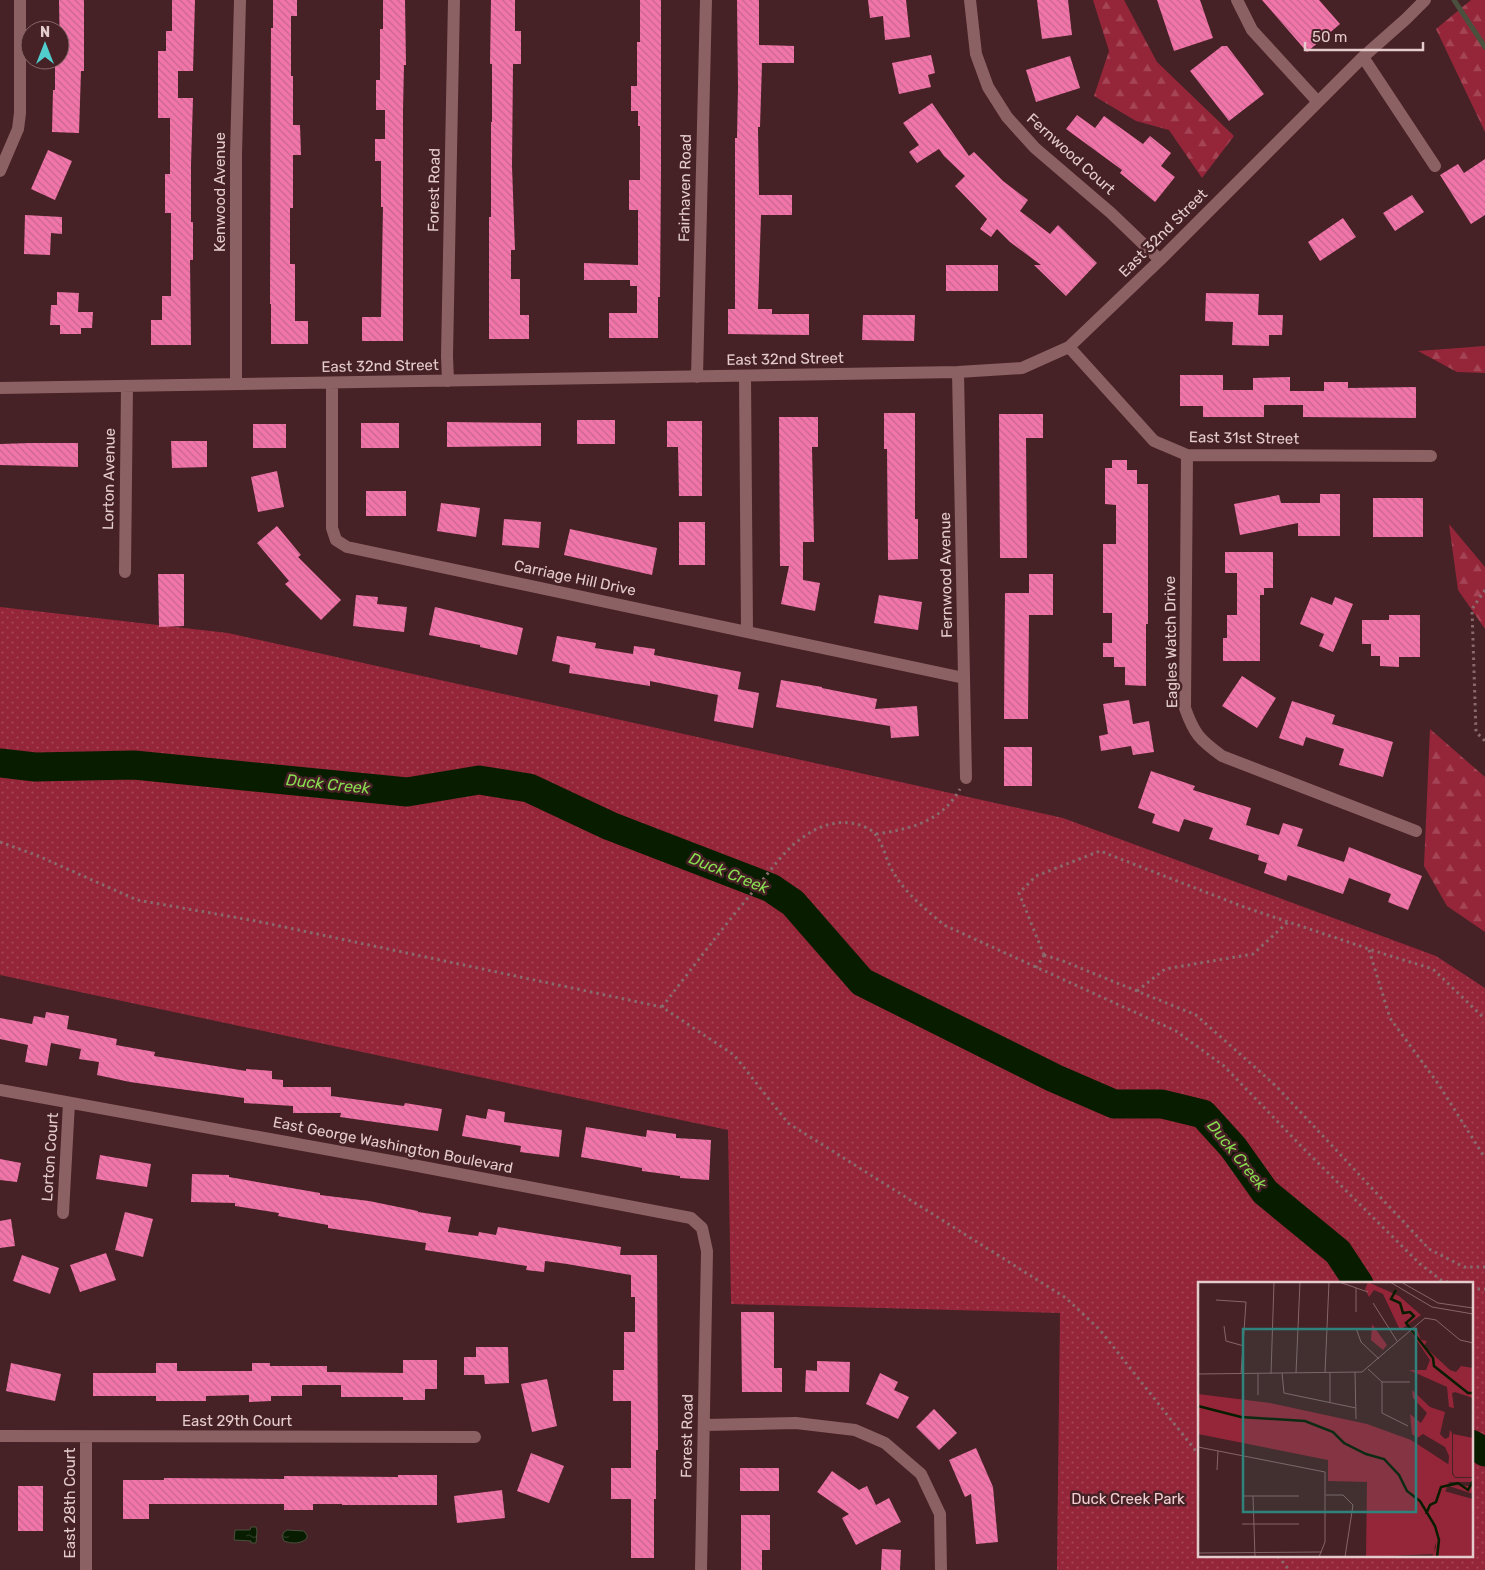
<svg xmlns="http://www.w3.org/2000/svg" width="1485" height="1570" font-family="Rubik,sans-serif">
<defs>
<pattern id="forest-firs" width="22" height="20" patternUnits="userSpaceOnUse" patternTransform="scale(1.25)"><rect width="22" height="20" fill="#95263a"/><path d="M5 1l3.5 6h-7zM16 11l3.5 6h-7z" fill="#a44455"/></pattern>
<pattern id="park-dots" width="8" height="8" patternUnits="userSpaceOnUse" patternTransform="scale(1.25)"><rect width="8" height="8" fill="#95263a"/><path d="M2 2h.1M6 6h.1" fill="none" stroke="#a44455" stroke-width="1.8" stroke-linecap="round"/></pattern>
<pattern id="water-ripples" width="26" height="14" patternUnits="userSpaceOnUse" patternTransform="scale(1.25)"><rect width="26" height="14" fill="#081c00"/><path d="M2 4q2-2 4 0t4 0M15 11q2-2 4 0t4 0" fill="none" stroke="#2c3c24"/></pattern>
<pattern id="building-back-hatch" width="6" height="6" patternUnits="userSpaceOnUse" patternTransform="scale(1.25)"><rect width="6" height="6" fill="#f275aa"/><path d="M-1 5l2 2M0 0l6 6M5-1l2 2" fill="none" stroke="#c6678f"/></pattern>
</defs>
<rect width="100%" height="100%" fill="#462125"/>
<path fill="url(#forest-firs)" d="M1093,0H1124L1157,62L1234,136L1202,178L1169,130L1136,121L1094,96L1109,51Z
M1471,0H1485V132L1436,29Z
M1485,346V373L1457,372L1418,351Z
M1449,524L1485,567V629L1458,590Z
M1430,729L1485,777V932L1447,906L1424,866Z"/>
<path fill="url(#park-dots)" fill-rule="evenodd" d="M0,607L228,633L1063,818L1436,956L1485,988V1570H1057L1060,1313L731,1304L728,1130L0,975ZM1199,1284H1471V1556H1199Z"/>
<path fill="url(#water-ripples)" stroke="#4a503d" d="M251,1527H256L257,1531L256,1543H251V1541L234,1540L235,1530H250Z
M287,1530L304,1531L307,1535V1538C302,1544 291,1544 284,1541L282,1536L284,1532Z"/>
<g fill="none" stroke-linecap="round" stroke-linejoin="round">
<path stroke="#4a503d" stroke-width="5" d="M1454,0L1485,47"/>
<path stroke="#081c00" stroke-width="29" d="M0,763L35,767L134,765L407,792L479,780L529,788L610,826L771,888L793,903L862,982L1054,1078L1114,1104H1162L1203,1114L1233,1147L1265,1192L1338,1252L1359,1284
M1471,1444L1485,1452"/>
</g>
<path fill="url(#building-back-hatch)" d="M59,0H84V71H81L79,133L52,132L53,90H55V60H60Z
M172,0H195L193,71H178V98H193L191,165V222H193V260H190L191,345H151V320H162V296H171V213H165V174H170V118H158V51H166V31H172Z
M273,0H297V16H291V76H293V125H300L301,155H293V208H290V264H295V321H308V344H271V304H270L271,28H273Z
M383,0H405L406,65H404L403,110V341H362V317H381L383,207H381V161H375V139H385V110H376V80H380V29H383Z
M491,0H515V31H521V64H513L512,166L515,250H511V279H520V315H529V339H489V217H491V122H492V64H490Z
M640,0H661V170L660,297H658V338H609V313H637V286H630V280H584V263L638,265V210H629V180H640V126H638V111H631V86H637V42H640Z
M737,0H759V45L794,46V63H762L760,127H758L759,195H792V215H761L758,309H772V314H809V335L728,334V309H735V138H737L738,87Z
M868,0H906L910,37L885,40L883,16L870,18Z
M1037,0H1068L1072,35L1042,39Z
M1157,0H1200L1213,38L1174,51Z
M1262,0H1319L1340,24L1307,52Z
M1222,46H1227L1264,94L1229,121L1190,71Z
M931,55L935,73L928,75L931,87L899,94L892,63Z
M1070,56L1080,88L1036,102L1026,70Z
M932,103L969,156L974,152L1003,181L1028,200L1020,211L1050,234L1058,225L1097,263L1066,296L1034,265H1041L1010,242L997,229L991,237L980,229L987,219L955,186L965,176L944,156L939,149L917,163L909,152L919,145L903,123Z
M1077,115L1095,128L1104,116L1143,144L1150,136L1171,153L1161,166L1175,177L1155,202L1120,173L1122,170L1066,129Z
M48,150L72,161L55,200L31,189Z
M1485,159V215L1471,224L1440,175L1458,164L1464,173Z
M1412,195L1424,212L1395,231L1383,213Z
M25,215L62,217V234L51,233L50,255L24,254Z
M1343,218L1356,237L1320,261L1308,242Z
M946,265H998V291H946Z
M57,292L79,293L78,312H93L92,328H81V334H60V325H50L51,305H57Z
M1206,293L1259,294L1258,315H1283L1282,335H1269V346L1232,345L1233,322L1205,321Z
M863,315H915L914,341L862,340Z
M1180,375H1223V390H1253V378L1290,377V391H1324V382H1348V388L1416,387V418L1303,417V405H1264V417H1203V406H1180Z
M884,413H915V519H918V559L888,560L887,449H884Z
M999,414H1043V438H1026L1027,558H1000Z
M779,417H818V447H812L814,542H803V580L820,583L815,611L781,604L789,566H780Z
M577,420H615V444H577Z
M667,421H702V496H679L678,447H667Z
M447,422L541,423V446L447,447Z
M361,423H399V448H361Z
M253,424H286V448H253Z
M171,441H207V467L172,468Z
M30,443H78V467L0,465V444Z
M1112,460H1127V470H1137V484H1148V624H1146V686L1125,685V667H1114V657H1103V643H1112V613H1103V544H1116V505L1105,504V468H1112Z
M277,471L284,507L258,512L251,477Z
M366,491H406V516H366Z
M1320,494H1340V536H1298V523L1240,535L1234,504L1279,495L1281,503H1320Z
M1373,498H1423V537H1373Z
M441,503L480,508L476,537L437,531Z
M504,519L541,522L539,548L502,545Z
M679,522H705V565H679Z
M277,526L301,555L298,557L341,600L321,620L285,584L289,581L257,543Z
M570,529L657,548L652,575L564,555Z
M1225,552H1273V588H1264V595H1260V661H1223V638H1227V615H1237V573H1225Z
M158,574H184V626L159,627Z
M1029,574H1053V615H1029L1028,719H1004L1005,593H1029Z
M356,595L378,597L377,604L407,607L404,632L353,626Z
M879,595L922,602L918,630L874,623Z
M1311,597L1332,605L1335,597L1353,604L1333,652L1319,646L1324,634L1300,624Z
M435,607L523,628L517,655L480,647V645L429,635Z
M1389,615H1420V657H1399V667L1380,666V656H1371V644H1362V620H1389Z
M557,636L596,643L595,648L633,654L634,646L655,649L654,655L741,672L738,689L759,693L753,728L714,721L718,695L650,681V686L569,673L570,665L552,661Z
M1242,676L1276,698L1257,728L1222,706Z
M781,680L822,687V688L877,699L875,709L917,706L919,736L891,738L890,726L776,707Z
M1129,700L1133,724L1149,721L1154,752L1133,755L1131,746L1101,751L1099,736L1108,734L1103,704Z
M1292,701L1335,715L1332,724L1393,742L1383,777L1339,765L1344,749L1306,737L1303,746L1279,738Z
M1004,747H1032V786H1004Z
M1151,771L1195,786L1193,790L1251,808L1246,825L1279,835L1283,823L1303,829L1297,846L1344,862L1349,847L1422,876L1408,910L1388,902L1391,894L1349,878L1343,894L1288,875L1286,881L1264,873L1267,863L1258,860L1259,855L1209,839L1213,828L1184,819L1179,832L1152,823L1155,814L1138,808Z
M46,1012L69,1016L67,1029L117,1039L116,1045L155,1052L154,1056L246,1071V1069L272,1071V1079L283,1080V1087H331V1096L404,1106L405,1103L442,1109L438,1131L340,1117L341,1113H293V1106L244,1103V1098L130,1082L97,1075L99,1062L79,1059L81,1049L51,1043L47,1066L25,1062L28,1045L0,1039V1018L32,1024L34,1016L45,1018Z
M488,1109L505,1112L504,1122L562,1130L559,1157L520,1152L521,1146L462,1136L466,1115L486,1119Z
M586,1127L646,1137L647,1130L676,1134V1138L711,1140L709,1180L680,1178V1176L642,1171V1168L581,1157Z
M100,1155L151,1164L147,1187L96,1179Z
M0,1159L21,1163L17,1182L0,1180Z
M192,1174L229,1175V1177L320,1193V1195L369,1201L418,1211V1212L451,1217L448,1232L478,1236L479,1232L496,1235L498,1227L621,1247L620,1255H657L658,1450H656V1499H654V1558H631V1499H611V1468H631V1401H613V1370H624V1332H635V1297H631V1275L567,1264L545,1261L544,1272L526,1270L527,1266L425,1250L426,1243L328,1228V1225L278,1216L279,1213L235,1206V1203L191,1202Z
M125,1212L153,1219L143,1257L115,1250Z
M11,1219L15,1246L0,1248V1221Z
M106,1253L116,1280L80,1292L70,1265Z
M22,1255L59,1268L50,1294L13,1281Z
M741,1312H774V1368H782V1392H742Z
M476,1347H508L509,1383L485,1384L484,1375H464V1357H476Z
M403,1360H437V1389H425V1400H403V1397H341V1385H302V1396H271V1401L249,1402V1395L206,1396V1401H156V1396H93V1373H156V1363H177V1371H252V1363H270V1366H327V1372L403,1373Z
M817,1361L850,1362L849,1392H805L806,1370L817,1371Z
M11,1363L61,1374L55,1401L6,1391Z
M880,1373L898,1382L894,1390L909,1397L898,1419L866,1404Z
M547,1379L557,1426L532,1432L521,1384Z
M934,1409L957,1433L939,1450L916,1427Z
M976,1448L993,1487L998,1542L976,1544L971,1494L965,1497L949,1460Z
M531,1453L564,1466L549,1503L517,1491Z
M740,1468H779V1491H740Z
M832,1471L859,1490L867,1486L876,1505L889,1498L901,1522L856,1545L842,1518L849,1514L817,1492Z
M398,1475H437V1505H342V1504H313V1510H284V1504H149V1519H123V1480H164V1478L284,1479V1476L398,1477Z
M18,1486H43V1531H18Z
M502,1490L505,1518L457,1523L454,1496Z
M741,1515H770V1550H762V1570H741Z
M882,1549L901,1550L900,1570H881Z"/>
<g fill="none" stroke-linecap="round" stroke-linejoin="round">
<path stroke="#896a6c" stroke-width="3" stroke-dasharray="2.5 4" stroke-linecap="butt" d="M1485,590L1472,609L1476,732L1485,741
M876,834C911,829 941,822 960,789
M0,842L36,855L137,900L256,921L662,1007L734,1055L788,1123L1066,1298L1100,1330L1199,1455
M1369,950L1390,1018L1439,1085L1485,1158
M1044,955L1019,893L1036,876L1100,851L1244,907L1381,953L1433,969L1485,1019
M1044,955L1063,961L1196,1015L1276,1086L1429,1249L1464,1267H1485
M1036,968L1044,955
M1137,991L1165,969L1253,954L1288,922
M662,1007C693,967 723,927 756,888C772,869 786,847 808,834C825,822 850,818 869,829C880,835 884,852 889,864C901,890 923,907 944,925L1176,1031L1224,1066L1302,1147L1420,1264L1441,1280L1454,1284
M1471,1289H1485
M1278,1556L1289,1570"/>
<path stroke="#8c6163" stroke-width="12" d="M970,0L976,54L988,87L1007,117L1035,148L1111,213L1160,260
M1237,0L1252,30L1318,102
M1363,57L1435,166
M0,171L18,129L20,113V0
M1069,347L1154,441L1187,455L1431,456
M958,372L966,778
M745,376L747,631
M697,377L706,0
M448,381L447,356L454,0
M332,383V528L336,540L347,547L964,678
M236,384V154L240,0
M0,388L958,372L1022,368L1069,347L1160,260L1363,57L1406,19L1425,0
M1187,455L1185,708C1194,734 1200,740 1222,756L1416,831
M125,572L127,386
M0,1090L402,1163L691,1218L702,1228L707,1251L701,1570
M63,1213L69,1103
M704,1425L796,1423L855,1430L885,1443L921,1474L940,1514L941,1570
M0,1436L475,1437
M86,1570V1437"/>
</g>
<g text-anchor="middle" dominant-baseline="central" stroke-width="5" stroke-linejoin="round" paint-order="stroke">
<g font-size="15" fill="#e4cbcc" stroke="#462125">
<text transform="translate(1071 154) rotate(42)">Fernwood Court</text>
<text transform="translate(685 188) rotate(-89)">Fairhaven Road</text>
<text transform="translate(434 190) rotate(-89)">Forest Road</text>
<text transform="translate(220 192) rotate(-90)">Kenwood Avenue</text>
<text transform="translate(1163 233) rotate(-45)">East 32nd Street</text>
<text transform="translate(785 359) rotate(-1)">East 32nd Street</text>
<text transform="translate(380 366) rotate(-1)">East 32nd Street</text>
<text transform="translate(1244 438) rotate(1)">East 31st Street</text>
<text transform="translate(109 479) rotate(-89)">Lorton Avenue</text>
<text transform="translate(946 575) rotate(-91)">Fernwood Avenue</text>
<text transform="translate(575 578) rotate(12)">Carriage Hill Drive</text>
<text transform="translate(1171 642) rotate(-91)">Eagles Watch Drive</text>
<text transform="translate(393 1145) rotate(11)">East George Washington Boulevard</text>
<text transform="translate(50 1157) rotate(-86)">Lorton Court</text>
<text x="237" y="1421">East 29th Court</text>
<text transform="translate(687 1436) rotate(-89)">Forest Road</text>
<text transform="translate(70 1503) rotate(-90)">East 28th Court</text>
</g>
<g font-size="15" fill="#f1cfd1" stroke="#462125">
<text x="1128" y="1499">Duck Creek Park</text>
</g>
<g font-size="16" font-style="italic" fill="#88dd50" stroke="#462125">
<text transform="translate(328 784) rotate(6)">Duck Creek</text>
<text transform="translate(729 873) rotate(22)">Duck Creek</text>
<text transform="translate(1237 1155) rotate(51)">Duck Creek</text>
</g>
</g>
<g transform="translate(1198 1282)">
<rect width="275" height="275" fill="#462125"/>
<path d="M255,152L275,156V195H257L255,191ZM246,209L275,217V275H234L238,265L234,244Z" fill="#95263a"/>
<path d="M170,0L201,14L223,33L202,48L185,12L176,8L171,15L167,7ZM174,42L189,63L185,68L173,58ZM218,45L223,58L229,59L226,64L252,88L258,90L263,84L275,86V125V116L257,110L254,111L256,126L251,125L249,105L211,88H228L232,78L213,50ZM214,108L232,125L247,130L242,152L247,157L251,155L252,148L254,151V192L257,196H275V200H249L251,174L247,165L225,152L219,156L214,152L212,132L223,141L229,131L215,116ZM263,203L275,205V212L251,204Z" fill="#95263a"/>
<path d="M0,112L72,121L169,142L213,158L253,184V195L234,244L238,253L236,272L168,275L169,200L130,199V178L0,152Z" fill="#95263a"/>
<path fill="none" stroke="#081c00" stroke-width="2.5" d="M198,8L193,17L202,21L205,31L212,30L216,34L208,41L235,76L236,84L270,111H275M0,124L43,135L107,139L135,150L146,161L168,172L186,177L201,193L209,209L222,219L237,244L241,258L239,275M228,232L232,223L238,220L243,205L260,201L270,208L275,199"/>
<path fill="none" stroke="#856568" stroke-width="1" d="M141,0L170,10M192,0L234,25L275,32M203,0L240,21L275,26M158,6V30M18,18L48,20L43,92M175,21L199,59M26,44L28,59L46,64M158,46L163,60L181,77M170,87L184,100H212M157,90L158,137M84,91L86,111L158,126M98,91L102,0M127,91L131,0M132,91V120M0,92L164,90L227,36L238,38L262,58L275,61M73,92L76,0M184,100V131L210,144M60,113V92M0,165L127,190V260L121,275M19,188L20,169M128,213H145L155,223L147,275M44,214H101M55,214L57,275M44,242H101M0,271L124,270"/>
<path fill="#2f837c" fill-opacity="0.15" stroke="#2f837c" stroke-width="2.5" d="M45,47H218V230H45Z"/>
<rect width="275" height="275" fill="none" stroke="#e4cbcc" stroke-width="2.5"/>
</g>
<g transform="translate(45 45)"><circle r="24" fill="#462125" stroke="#856568"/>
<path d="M0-4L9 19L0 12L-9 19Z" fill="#52cdcd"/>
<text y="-8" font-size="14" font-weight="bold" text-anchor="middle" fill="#e4cbcc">N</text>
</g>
<path d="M1305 42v8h118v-8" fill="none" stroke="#e4cbcc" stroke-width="2.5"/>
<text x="1312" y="42" font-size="15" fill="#e4cbcc" stroke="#462125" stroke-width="4" paint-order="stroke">50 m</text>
</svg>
